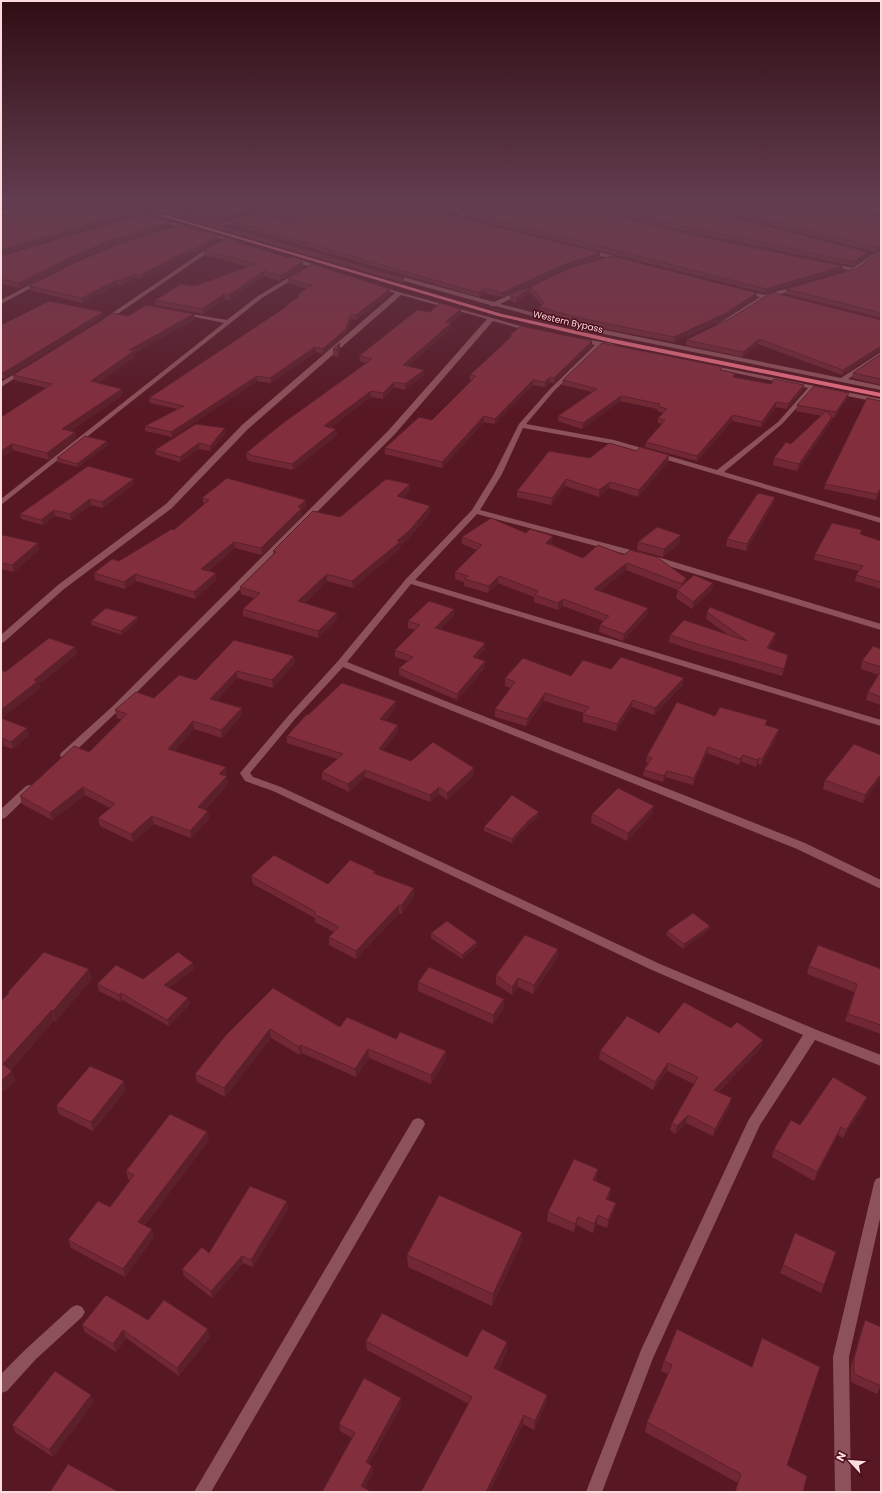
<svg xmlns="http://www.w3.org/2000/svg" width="882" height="1493" font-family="Poppins,sans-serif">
<rect width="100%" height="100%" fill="#571824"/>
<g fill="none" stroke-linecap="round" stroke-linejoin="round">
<path fill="#8d5259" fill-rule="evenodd" d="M35,202H42L1,216V212Z
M96,202H103L240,242L235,243Z
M193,202H200L172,212L167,211Z
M297,202H304L220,226L215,225Z
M487,202H493L459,219L454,218Z
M214,244L219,245L107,321L102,320Z
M588,249L614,256L615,257L612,259L586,252V250Z
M881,252V256C869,260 861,270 849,274L846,272L848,270L827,265L830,263L853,268L870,256Z
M291,257L325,268L326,269L323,271L289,260V258Z
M298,272L303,273L262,298L1,505V499L224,323L180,314V312L227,320L258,296Z
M392,274L494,302L523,289L525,290V292L500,304L580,325L841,378L881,352V357L848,379L881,386V390L579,329L496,306H491L490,305L390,277V275Z
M39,280L44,281L1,304V300Z
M374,285L535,330L532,332L493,321L394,435L120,709L69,757H61L60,755L61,753L114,705L388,431L487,319L401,295L248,429L172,508L64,589L4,642L1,643V635L58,585L166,504L242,425L395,293L374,287Z
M799,285L801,286V288L767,298L721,326L716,325L760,297L742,292V290L765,295Z
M579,338L613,344L616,346L613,348L601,346L554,391L526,424L614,440L717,470L778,422L808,388L711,368L708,366L709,365L881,399V403L814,389L782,424L724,472L881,518V523L613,444L523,428L502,474L480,510L661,558L881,624V630L655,562L477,514L415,580L881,720V726L411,584L347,662L805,843L881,880V889L797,849L343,667L295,719L250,773L253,777L281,787L660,964L817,1030L881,1055V1066L815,1040L760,1125L653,1358L602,1492H586L641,1350L748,1121L803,1035L652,970L273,791L245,781L240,773L289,715L338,661L406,579L472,510L494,474L519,424L550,389L595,345L577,341L576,340Z
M23,369L28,370L1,387V382Z
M30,785L34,786L35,788L34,790L5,818L1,819V809L26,786Z
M418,1118L423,1120L425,1124L423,1128L211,1492H194L413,1120Z
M881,1177V1214L849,1357L851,1492H835L833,1357L874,1183L876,1179Z
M77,1305L82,1307L85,1312L82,1317L36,1359L7,1391L1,1393V1374L26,1349L72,1307Z"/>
<path fill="#e56c7e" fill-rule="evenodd" d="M148,210L502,314L613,339L881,393V397L613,343L498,316L148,212Z"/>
</g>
<path fill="#712834" d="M39,202H103L132,211L133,215L41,205H40Z
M107,202H123L162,213V217Z
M127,202H142L404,278V283Z
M148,202H293L217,221L180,211V207L193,202L173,207Z
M404,202H484L457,214Z
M560,202H808L881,217V251H880L876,252L695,205H694L732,217L866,256L854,266L697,234Z
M810,202H881V215Z
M266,210L600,253V257L565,269L502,297L485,293L479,297L229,224L228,220L294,223L267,214Z
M466,212L697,236L842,270L765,293L466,217Z
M170,222L171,227L111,245L67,264L20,288L2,284H1V256Z
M217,236V240L196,253L193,252L141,279L135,278L122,285L118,284L82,303L30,290L29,286Z
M204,250L303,262V266L280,281L264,276L230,300L225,299L203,314L155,305V300L195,286L249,267L204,255Z
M881,254V318L786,294V289L858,268Z
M570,268L757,293L756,299L725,319L674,342L579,324L541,314L539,313V308L542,305L530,292L516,303L510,301V296Z
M288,279L390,289V294L356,320L351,319L346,334L323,354L316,352L271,383L257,381L172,437L145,431V426L177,409L150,403L149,398L285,308V306L297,298V295L307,289L289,283Z
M461,309V314L450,323L451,328L408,366L424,370V375L405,390L394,387L383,399L371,397L330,428L336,429L337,435L293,470L249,461V460L247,459L246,453L367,363L360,361L359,356L430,312Z
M103,312V317L5,378H1V325Z
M128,316L195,319L134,354L135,357L98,383L123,395L70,431L75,432L76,438L49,460L13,450L1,458V417L46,388L14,380L13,375Z
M881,320V351H880L842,375L758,344L742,357L686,345V340Z
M510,335L592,346L554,383L550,382L545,387L533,385L495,424L484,422L442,468L385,454V448L432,420L472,380H470V375L509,338Z
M340,343V350L338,357L333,356V349Z
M881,354V385L852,378L853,373Z
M723,370L735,377L771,384L804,385L803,390L787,409L776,407L761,427L732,421L697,461L645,447L646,442L662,424L658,423V418L663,413L657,411V409L620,401L582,429L558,421V416L592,392L562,385L563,380Z
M849,393L847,399L834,418L832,417L831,423L797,471L773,465L774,458L822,416L796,411L797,405Z
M881,401V491L876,500L824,489L825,484Z
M226,433L210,451L199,449L180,462L156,455L155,450Z
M107,441L108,445L78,467L58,462L57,458Z
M590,458L668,462L638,497L609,488L599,497L565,486L551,505L517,497V491Z
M134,484L103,508L91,505L71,520L55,516L43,525L21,519L20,514Z
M410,491L403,498L430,506V513L410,537L400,546V549L353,588L327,581L305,603L337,620L318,638L243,616V609L254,598L241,594L240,587L273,554V551L340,517Z
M775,497L774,503L746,551L726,546L727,539Z
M202,498L306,500V507L302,510V515L262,555L235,548L208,571L216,580L195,599L136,581L125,589L95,580L94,573L119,561L174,530L204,504Z
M526,533L552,543L551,544L583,558L598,545L685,584L713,583L712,590L692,609L676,598L678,590L626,570L600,591L648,608L647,615L623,641L599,632L600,625L603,621L563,606L558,610L534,602V597L498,583L488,593L464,586V582L455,579V572L477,550L462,544V537Z
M861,534L881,541V589L855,581L856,575L859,571L814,560L815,554Z
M1,537L38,543L39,550L14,572L1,569Z
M638,542L680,543L663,557L637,550Z
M454,609V615L440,629L485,643V649L477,658L485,661V668L457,700L399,675V668L408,661L395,657V650L415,630L408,628V621Z
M707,612L776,633L774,640L769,649L786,662L782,676L699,652L669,642L670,635L727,634L706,619Z
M91,621H138L122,635L92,625Z
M75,647L77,654L39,684L40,688L2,718L29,735L13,749L4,746L1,748V670L5,672Z
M881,649V711H879L881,705L866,700L868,692L879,675L861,669L862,661Z
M294,656L295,663L273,688L237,678L217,700L242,715L222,738L194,729L175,751L227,774L226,776L228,784L205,810L208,811L209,819L191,838L154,824L133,842L100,826L98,818L110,808L85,795L52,820L22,804L20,796L89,752L122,720L117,718L115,710L154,698L196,680Z
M611,669L683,685L654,715L632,707L616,731L583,722V714L584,713L544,701L526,726L495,717V709L511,688L505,686V678L571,676Z
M396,701V708L385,721L398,732L383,751L411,761L474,775L447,800L439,794L430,802L365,777L349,792L322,779V772L337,759L287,743V736L308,715Z
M715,716L766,725L779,729L777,736L761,765L758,764L756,767L741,761L739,765L707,753L693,785L666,777L663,782L643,776L644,770L648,763L646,762L647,756Z
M881,755L863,803L823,789L825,780Z
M539,812V816L528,825L512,843L484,831V827Z
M592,814H652L627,841L591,823Z
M375,871V874L414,896L402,914L399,913L356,959L329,945V937L334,932L315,922V918L253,884L251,876L328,884Z
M710,926L709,930L683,949L666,935L667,931Z
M431,933L477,942V946L462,959L431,938Z
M558,949L557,958L533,994L518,987L512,995L496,984V975Z
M809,966L881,969V1034L845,1021L854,992L807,974Z
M194,969L169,988L188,998L190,1004L169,1026L122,1000L121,1002L99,991L97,984L143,979Z
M92,979L56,1021L54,1020L11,1070L16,1081L1,1093V1001L8,994V992Z
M418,982L504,1008L493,1024L418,991Z
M273,988L340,1027L396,1039L446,1051V1059L431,1084L369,1058L356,1077L302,1053L300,1055L271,1038L225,1097L197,1082L195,1074Z
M731,1028L763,1040L761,1048L718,1092L730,1106L713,1136L686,1123L675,1134L670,1130L672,1123L694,1084L667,1071L653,1090L599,1059L600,1051L659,1033Z
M126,1090L93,1131L59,1114L56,1106Z
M864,1106L843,1138L838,1135L814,1181L772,1157L774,1149L800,1125Z
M207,1132L209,1140L145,1225L154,1237L125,1277L71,1248L68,1240L110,1207L130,1180L128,1179L126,1171Z
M597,1178L596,1181L611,1188L610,1196L608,1200L614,1211L607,1228L597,1224L593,1233L577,1225L574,1232L547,1221L548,1212Z
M287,1201L288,1209L253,1267L243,1263L212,1298L184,1276L182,1269L209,1253Z
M522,1232L521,1244L492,1306L408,1267L407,1255Z
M836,1252L821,1293L780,1273L783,1265Z
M148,1320L210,1337L179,1376L126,1338L116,1352L85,1332L82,1325Z
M865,1320L881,1385L877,1394L851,1382V1366L862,1328Z
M366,1341L467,1357L507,1342V1351L498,1370L547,1395L546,1404L534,1430L523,1424L489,1492H421L469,1404L367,1350Z
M664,1361L752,1367H820L738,1483L645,1432L647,1422L668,1374L661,1371Z
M401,1398V1406L369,1464L372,1466L373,1473L365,1488L322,1492L352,1438L340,1431L339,1424Z
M94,1402L53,1457L16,1433L12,1425Z"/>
<path fill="#5c202b" d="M178,202H195L173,207L172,203Z
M276,202H293L217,221V217Z
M475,202H484L457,214V210Z
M690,202H696L695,205L690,206L689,203Z
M132,211L133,215L1,254V250Z
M170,222L171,227L111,245L67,264L20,288L19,283L67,259L111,240Z
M217,236V240L196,253L195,249Z
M881,246L880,251L876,252L877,248Z
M192,248L193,252L141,279L140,275Z
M867,252L866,256L854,266L855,262Z
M600,253V257L565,269L502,297V293L565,264Z
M303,262V266L280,281V276Z
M843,266L842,270L765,293L766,289Z
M264,271V276L230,300L229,295Z
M134,274L135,278L122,285L121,280Z
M117,280L118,284L82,303V298Z
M531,287L530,292L516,303V298Z
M485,288V293L479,297V293Z
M390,289V294L356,320V315Z
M757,293L756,299L725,319L674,342V337Z
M224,294L225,299L203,314L202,309Z
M461,309V314L445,327V322Z
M103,312V317L5,378L3,373Z
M194,314L195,319L134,354L135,357L92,387L91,381L129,350Z
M351,314V319L346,334L323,354V349Z
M451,323V328L403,370V365Z
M759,339L758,344L742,357L743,352Z
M592,341V346L554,383V378Z
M340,343V350L338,357L337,350Z
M881,346L880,351L842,375L843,370Z
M315,347L316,352L271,383L270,378Z
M424,370V375L405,390V384Z
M257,376V381L172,437L171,432Z
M550,377V382L545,387V382Z
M533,380V385L495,424V419Z
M394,382V387L383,399V393Z
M804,385L803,390L787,409L788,404Z
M122,389L123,395L63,435L62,429Z
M371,391V397L324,432V426Z
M849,393L847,399L834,418L836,412Z
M621,396L620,401L582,429L583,423Z
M776,402V407L761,427L762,422Z
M733,415L732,421L697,461V456Z
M484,416V422L442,468V462Z
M832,417L831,423L797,471L799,464Z
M225,428L226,433L210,451V446Z
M336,429L337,435L293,470L292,464Z
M75,432L76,438L49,460L47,453Z
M107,441L108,445L78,467L77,464Z
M199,443V449L180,462V457Z
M12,444L13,450L1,458V451Z
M669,455L668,462L638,497L639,490Z
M134,479V484L103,508L102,502Z
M566,479L565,486L551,505L552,498Z
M610,482L609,488L599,497V490Z
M410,484V491L397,503V496Z
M881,488V491L876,500L877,494Z
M775,497L774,503L746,551L747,544Z
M90,499L91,505L71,520L70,514Z
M306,500V507L302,510V515L262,555L261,548L298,507Z
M430,506V513L410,537L400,546V549L353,588L352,581L397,541Z
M54,510L55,516L43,525L41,520Z
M681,535L680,543L663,557L664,549Z
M553,536L552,543L545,549L546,543Z
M234,542L235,548L202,575L201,569Z
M38,543L39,550L14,572L12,565Z
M627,563L626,570L593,597L594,589Z
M216,573V580L195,599L194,592Z
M135,574L136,581L125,589L124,582Z
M327,574V581L299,609L298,601Z
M499,576L498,583L488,593L489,586Z
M686,578L685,585L681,591L682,584Z
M713,583L712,590L692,609L693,602Z
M563,599V606L558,610V603Z
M648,608L647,615L623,641L624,634Z
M454,609V615L435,634V628Z
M337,613V620L318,638V631Z
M138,617V621L122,635L121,631Z
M776,633L774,640L766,655L767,648Z
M485,643V649L473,663V657Z
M75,647L77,654L39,684L40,688L1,719V710L34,680Z
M294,656L295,663L273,688L272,680Z
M485,661V668L457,700V694Z
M237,671V678L212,706L210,699Z
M684,678L683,685L654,715L655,708Z
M545,693L544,701L526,726L527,719Z
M633,700L632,707L616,731L617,724Z
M396,701V708L380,726V719Z
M242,708V715L222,738L221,730Z
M193,721L194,729L170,757L168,749Z
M398,725V732L379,756V749Z
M27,728L29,735L13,749L11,742Z
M779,729L777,736L761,765L762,759Z
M2,738L4,746L1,748V739Z
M708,747L707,753L693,785L694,778Z
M743,755L741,761L739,765L740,759Z
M759,758L758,764L756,767L757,760Z
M226,767L227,774L220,781L219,774Z
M474,768V775L447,800V793Z
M365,770V777L349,792L348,784Z
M667,771L666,777L663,782L664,776Z
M881,774V779L863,803L865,795Z
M227,776L228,784L200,815L198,807Z
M83,787L85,795L52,820L50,813Z
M439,787V794L430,802V795Z
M654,806L652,814L627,841L628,833Z
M208,811L209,819L191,838L190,831Z
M539,812V816L528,825L512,843V839L528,821Z
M152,816L154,824L133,842L131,834Z
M414,888V896L402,914L401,906Z
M399,905V913L356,959V951Z
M710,926L709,930L683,949L684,944Z
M477,942V946L462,959V955Z
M558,949L557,958L533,994L534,985Z
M193,963L194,969L165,991L164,985Z
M89,969L92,979L56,1021L53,1011Z
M518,978V987L512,995V987Z
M121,993L122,1000L121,1002L119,995Z
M188,998L190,1004L169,1026L167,1020Z
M504,999V1008L493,1024V1015Z
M52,1010L54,1020L7,1074L3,1064Z
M270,1029L271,1038L225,1097L224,1088Z
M763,1040L761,1048L712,1097L714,1090Z
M301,1045L302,1053L300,1055L299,1047Z
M368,1049L369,1058L356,1077L355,1069Z
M446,1051V1059L431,1084V1075Z
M668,1063L667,1071L653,1090L655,1082Z
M12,1071L16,1081L1,1093V1081Z
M124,1081L126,1090L93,1131L91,1122Z
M867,1097L864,1106L843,1138L846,1130Z
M732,1098L730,1106L713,1136L715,1129Z
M688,1115L686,1123L675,1134L677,1126Z
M841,1127L838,1135L814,1181L817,1172Z
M207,1132L209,1140L141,1230L138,1222Z
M598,1169L597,1178L592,1189L593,1180Z
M611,1188L610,1196L605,1207L606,1199Z
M287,1201L288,1209L253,1267L251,1260Z
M616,1203L614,1211L607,1228L608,1220Z
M598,1215L597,1224L593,1233L594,1224Z
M578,1217L577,1225L574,1232L575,1224Z
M152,1229L154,1237L125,1277L123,1269Z
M522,1232L521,1244L492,1306L493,1294Z
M242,1256L243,1263L212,1298L211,1291Z
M208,1329L210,1337L179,1376L177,1368Z
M123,1330L126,1338L116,1352L113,1344Z
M507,1342V1351L494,1377V1368Z
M91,1395L94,1402L53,1457L49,1450Z
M547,1395L546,1404L534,1430L535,1421Z
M401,1398V1406L366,1470V1462Z
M524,1415L523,1424L489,1492H486Z
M372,1466L373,1473L363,1492L361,1486Z"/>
<path fill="#832e3d" stroke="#5c202b" d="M42,202H103L132,211L1,250V216L47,204Z
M121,202H123L162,213Z
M141,202H142L404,278Z
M165,202H178L172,203Z
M194,202H276L217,217L180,207Z
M298,202H399L600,253L565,264L502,293L485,288L479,293L228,220L255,213L295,223L294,218L266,210Z
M422,202H475L457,210Z
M488,202H558L697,236L843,266L766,289L466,212Z
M579,202H690L689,203L732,217L867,252L855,262L698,229Z
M701,202H808L881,217V246L877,248Z
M833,202H881V211Z
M143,214L170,222L111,240L67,259L19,283L1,279V256Z
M180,225L217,236L195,249L192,248L140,275L134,274L121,280H117L82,298L29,286L72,264L116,245Z
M226,239L303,262L280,276L264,271L229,295L224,294L202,309L155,300L181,284L195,286L256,264L204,250Z
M881,254V313L786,289L858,268L873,256Z
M612,256L757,293L726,313L674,337L580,318L542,308H539L544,303L531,287L516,298L510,296L570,268Z
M312,264L390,289L356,315L351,314L346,329L323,349L315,347L270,378L257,376L171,432L145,426L184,406L149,398L287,306H285L300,296L297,295L312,285L288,279Z
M775,293L881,320V346L843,370L759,339L743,352L686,340L731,318L768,295Z
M49,301L103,312L3,373H1V325Z
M440,303L461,309L445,322L451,323L403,365L424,370L405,384L394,382L383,393L371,391L324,426L336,429L292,464L249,455L250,454L246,453L283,423L372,359L359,356L417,310L430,312Z
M146,305L194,314L129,350L134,351L91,381L122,389L62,429L75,432L47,453L12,444L1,451V417L52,384L13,375L113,313L128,316Z
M521,326L592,341L554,378L550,377L545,382L533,380L495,419L484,416L442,462L385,448L419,417L432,420L476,376L470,375L512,336L510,335Z
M340,343L337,350L333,349Z
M602,343L723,367L720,370L735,373L733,377L771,384L774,379L804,385L788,404L776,402L762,422L733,415L697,456L646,442L665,420L658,418L667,409L658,406L660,404L621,396L583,423L558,416L597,389L563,380Z
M881,354V379L853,373Z
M814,386L849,393L836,412L797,405Z
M867,398L881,401V488L877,494L825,484Z
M826,411L832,417L799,464L774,458L786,442L791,444Z
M196,424L225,428L210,446L199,443L180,457L155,450Z
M85,436L107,441L77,464L57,458Z
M609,443L637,451L640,447L669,455L639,490L610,482L599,490L566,479L552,498L517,491L549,451L590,458Z
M88,466L134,479L102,502L90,499L70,514L54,510L41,520L20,514Z
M227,478L306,500L298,507L302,508L261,548L234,542L201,569L216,573L194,592L135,574L124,582L94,573L112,559L119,561L172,529L174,530L209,500L202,498Z
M386,479L410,484L397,496L430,506L410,530L397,541L400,542L352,581L327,574L298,601L337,613L318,631L243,609L260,593L240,587L276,552L273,551L313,511L340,517Z
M758,493L775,497L747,544L727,539Z
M491,518L526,533L530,529L553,536L546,543L583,558L598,545L624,555L630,550L657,557L686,578L682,584L627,563L594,589L648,608L624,634L600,625L609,616L563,599L558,603L535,595L538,591L499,576L489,586L464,579L468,576L455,572L482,545L462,537Z
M832,523L862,530L860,534L881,541V582L856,575L863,566L815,554Z
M657,527L681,535L664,549L638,542Z
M3,535L38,543L12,565L1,563V537Z
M694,575L713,583L693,602L677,590Z
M429,601L454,609L435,628L485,643L473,657L485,661L457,694L399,668L413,657L395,650L420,625L408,621Z
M710,607L776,633L767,648L788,655L784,669L700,645L670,635L684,620L747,641L707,612Z
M106,608L138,617L121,631L91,621Z
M49,638L75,647L34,680L38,681L1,710V670L5,672Z
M234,640L294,656L272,680L237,671L210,699L242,708L221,730L193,721L168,749L226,767L219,774L227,776L198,807L208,811L190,831L152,816L131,834L98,818L115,804L83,787L50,813L20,796L74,746L89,752L127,714L115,710L136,692L154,698L179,675L196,680Z
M873,646L881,649V667L862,661Z
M621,657L684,678L655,708L633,700L617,724L583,714L589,707L545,693L527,719L495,709L515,682L505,678L523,658L571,676L583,660L611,669Z
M881,671V697L868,692Z
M342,683L396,701L380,719L398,725L379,749L411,761L433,742L474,768L447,793L439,787L430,795L365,770L348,784L322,772L343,754L287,736L307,714L308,715Z
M677,702L715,716L720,707L767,720L765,725L779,729L762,759L759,758L757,760L743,755L740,759L708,747L694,778L667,771L664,776L644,770L652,758L647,756Z
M1,718L27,728L11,742L2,738L1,739Z
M854,744L881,755V774L865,795L825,780Z
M618,788L654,806L628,833L592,814Z
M512,795L539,812L528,821L512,839L484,827Z
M274,855L328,884L350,860L375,871L373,873L414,888L401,906L399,905L356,951L329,937L339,927L314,914L316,912L251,876Z
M693,913L710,926L684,944L667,931Z
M447,921L477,942L462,955L431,933Z
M525,935L558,949L534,985L518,978L512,987L496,975Z
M818,945L881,969V1025L848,1014L857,984L809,966Z
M44,952L89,969L53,1011L52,1010L3,1064L12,1071L1,1081V1001L9,993L8,992Z
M178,952L193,963L164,985L188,998L167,1020L121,993L119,995L97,984L116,965L143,979Z
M429,967L504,999L493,1015L418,982Z
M273,988L340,1027L347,1017L396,1039L400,1032L446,1051L431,1075L368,1049L355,1069L301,1045L299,1047L270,1029L224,1088L195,1074L226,1035Z
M684,1002L731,1028L737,1022L763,1040L714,1090L732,1098L715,1129L688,1115L677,1126L672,1123L698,1077L668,1063L655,1082L600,1051L627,1016L659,1033Z
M90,1066L124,1081L91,1122L56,1106Z
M833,1077L867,1097L846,1130L841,1127L817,1172L774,1149L791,1120L800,1125Z
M170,1114L207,1132L138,1222L152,1229L123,1269L68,1240L98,1201L110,1207L134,1175L126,1171Z
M574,1159L598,1169L593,1180L611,1188L606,1199L616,1203L608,1220L598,1215L594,1224L578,1217L575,1224L548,1212Z
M250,1186L287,1201L251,1260L242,1256L211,1291L182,1269L202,1247L209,1253Z
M439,1195L522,1232L493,1294L407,1255Z
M795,1233L836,1252L824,1285L783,1265Z
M106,1295L148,1320L164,1300L208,1329L177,1368L123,1330L113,1344L82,1325Z
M382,1313L467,1357L482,1329L507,1342L494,1368L547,1395L535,1421L524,1415L486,1492H421L472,1397L366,1341Z
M865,1320L881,1327V1386L854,1374V1358Z
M677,1329L752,1367L762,1338L820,1367L787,1465L807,1476L803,1492H735L741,1474L647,1422L672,1365L664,1361Z
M55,1371L91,1395L49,1450L12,1425Z
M364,1378L401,1398L366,1462L372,1466L361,1486L372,1492H322L355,1433L339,1424Z
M68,1464L117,1491V1492H50Z"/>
<linearGradient id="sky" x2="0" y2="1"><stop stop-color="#300d14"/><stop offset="0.49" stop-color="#633d50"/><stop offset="1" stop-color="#633d50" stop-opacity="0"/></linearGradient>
<rect width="882" height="411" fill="url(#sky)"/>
<g text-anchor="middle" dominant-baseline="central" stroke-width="3" stroke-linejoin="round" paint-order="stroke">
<g font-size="9" fill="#fcdbde" stroke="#4b0d1b">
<text transform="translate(568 322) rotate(13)">Western Bypass</text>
</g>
</g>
<rect width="882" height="1493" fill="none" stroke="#fcdbde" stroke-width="4"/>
<g transform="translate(850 1461) rotate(296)" stroke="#4b0d1b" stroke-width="3" paint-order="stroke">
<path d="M0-3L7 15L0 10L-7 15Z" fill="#fcdbde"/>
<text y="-6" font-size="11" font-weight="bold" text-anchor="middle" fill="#fcdbde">N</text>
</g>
</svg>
